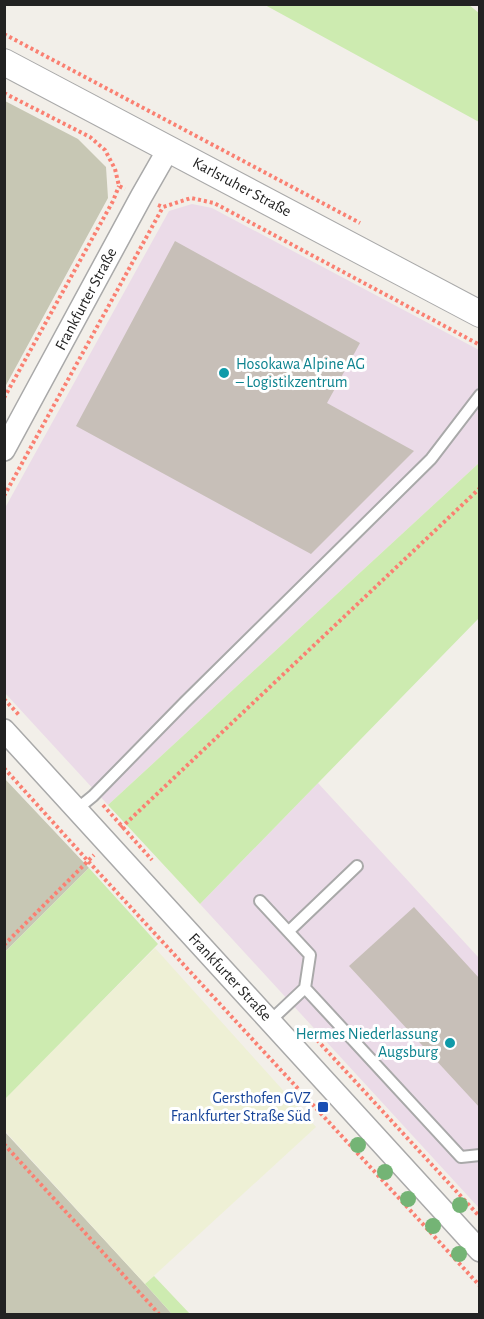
<svg xmlns="http://www.w3.org/2000/svg" width="484" height="1319" font-family="'Alegreya Sans',sans-serif">
<rect width="100%" height="100%" fill="#f2efe9"/>
<path fill="#ebdbe8" d="M192,204L212,208L479,350V463L108,805L5,693V508L169,211Z
M318,783L479,958V1208L200,904Z"/>
<path fill="#c7c7b4" d="M5,101L78,139L106,167L108,198L5,387Z
M5,779L89,868L5,952Z
M4,1131L145,1284L172,1314H5Z"/>
<path fill="#eef0d5" d="M155,948L316,1127L145,1284L5,1131L4,1099Z"/>
<path fill="#cdebb0" d="M265,5H469L479,13V122Z
M479,463V618L200,904L108,805Z
M89,868L158,944L5,1099V952Z
M154,1276L190,1314H172L145,1284Z"/>
<path fill="#c7bfb8" d="M175,241L360,343L327,403L414,451L311,554L76,426Z
M414,907L480,979V1108L349,966Z"/>
<g fill="none" stroke-linecap="round" stroke-linejoin="round">
<g stroke="#a9a9a9" stroke-width="14">
<path id="service" d="M77,809L93,796L185,702L431,459L480,395
M260,901L310,955L305,988L461,1157L480,1155
M289,931L357,866
M270,1021L305,988"/>
</g>
<g stroke="#a9a9a9" stroke-width="24">
<path id="minor" d="M4,450L141,197L169,148
M4,730L480,1251"/>
</g>
<g stroke="#a9a9a9" stroke-width="28">
<path id="tertiary" d="M4,62L480,314"/>
</g>
<path stroke="#fa8072" stroke-width="4" stroke-dasharray="3 3" stroke-linecap="butt" d="M4,34L360,223
M4,93L90,137L105,150L115,169L119,186L125,189
M158,205L163,207L191,198L214,203L480,345
M4,398L113,201L119,186
M4,496L163,207
M4,699L20,716
M4,768L88,861L480,1286
M103,805L152,860
M121,828L480,488
M4,945L94,855
M317,1040L480,1217
M4,1144L159,1314"/>
<use href="#service" stroke="#fff" stroke-width="10"/>
<use href="#minor" stroke="#fff" stroke-width="21"/>
<use href="#tertiary" stroke="#fff" stroke-width="26"/>
</g>
<g fill="#74b475">
<circle cx="358" cy="1145" r="8"/>
<circle cx="385" cy="1172" r="8"/>
<circle cx="408" cy="1199" r="8"/>
<circle cx="460" cy="1205" r="8"/>
<circle cx="433" cy="1226" r="8"/>
<circle cx="459" cy="1254" r="8"/>
</g>
<g fill="#0f9aa8" stroke="#fff" stroke-width="2">
<circle cx="224" cy="373" r="6"/>
<circle cx="450" cy="1043" r="6"/>
</g>
<rect fill="#1a4fb4" stroke="#fff" stroke-width="2" x="317" y="1101" width="12" height="12" rx="3"/>
<g text-anchor="middle" dominant-baseline="central" stroke-width="6" stroke-linejoin="round" paint-order="stroke">
<g font-size="16" fill="#222" stroke="#fff">
<text transform="translate(242 187) rotate(28)">Karlsruher Straße</text>
<text transform="translate(86 299) rotate(-62)">Frankfurter Straße</text>
<text transform="translate(230 977) rotate(47)">Frankfurter Straße</text>
</g>
<g font-size="16" fill="#0d838f" stroke="#fff" text-anchor="start">
<text x="236" y="364">Hosokawa Alpine AG<tspan x="236" dy="18">– Logistikzentrum</tspan></text>
<text x="438" y="1034" text-anchor="end">Hermes Niederlassung<tspan x="438" dy="18">Augsburg</tspan></text>
</g>
<g font-size="16" fill="#164399" stroke="#fff" text-anchor="end">
<text x="311" y="1098">Gersthofen GVZ<tspan x="311" dy="18">Frankfurter Straße Süd</tspan></text>
</g>
</g>
<rect width="484" height="1319" fill="none" stroke="#222222" stroke-width="12"/>
</svg>
